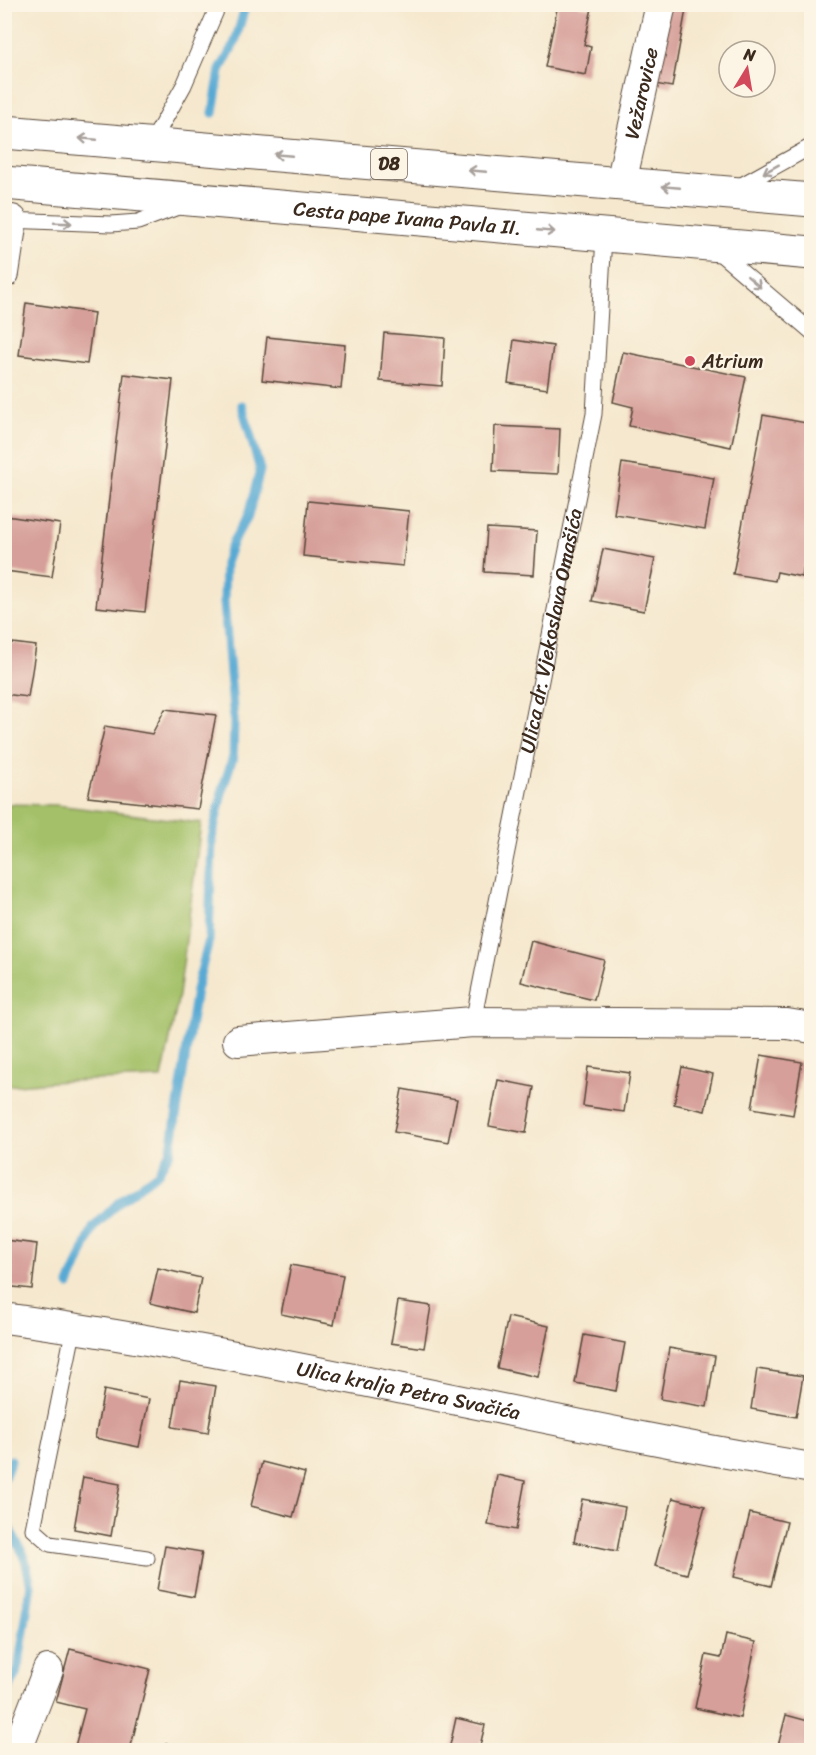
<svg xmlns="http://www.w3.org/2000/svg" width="816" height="1755" font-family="Sriracha,sans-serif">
<rect width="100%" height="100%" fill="#fcf5e5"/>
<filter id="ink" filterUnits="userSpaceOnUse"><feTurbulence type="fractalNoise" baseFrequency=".0167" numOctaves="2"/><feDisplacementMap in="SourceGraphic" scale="12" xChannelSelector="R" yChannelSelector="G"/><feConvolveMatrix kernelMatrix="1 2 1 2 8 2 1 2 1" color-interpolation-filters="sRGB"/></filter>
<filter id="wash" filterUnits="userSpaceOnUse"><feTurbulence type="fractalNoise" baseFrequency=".008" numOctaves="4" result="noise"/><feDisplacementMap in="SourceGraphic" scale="24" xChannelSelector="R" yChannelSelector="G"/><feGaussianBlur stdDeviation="1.35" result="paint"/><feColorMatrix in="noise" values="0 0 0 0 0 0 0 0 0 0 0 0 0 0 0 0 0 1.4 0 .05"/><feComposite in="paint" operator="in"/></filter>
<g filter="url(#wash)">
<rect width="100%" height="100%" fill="#f5e8ce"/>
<path fill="#a4c169" stroke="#707644" stroke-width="1.5" d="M5,804L56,805L201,823L179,995L162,1078L65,1081L5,1086Z"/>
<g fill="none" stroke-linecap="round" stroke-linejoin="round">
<path stroke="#59aad4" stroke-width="9" d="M213,113L220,70L235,42L246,4
M69,1285L93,1228L119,1202L158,1173L171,1150L196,990L209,940L212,838L223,788L233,757L234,721L224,602L225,563L233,541L248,516L260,470L242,405
M4,1478L11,1460
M4,1519L24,1555L31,1585L18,1670L4,1697"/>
</g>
<g id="blocks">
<path fill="#d69f99" d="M558,4H579V6L592,8L584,45L591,47L586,75L545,67Z
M663,4H687L672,87L649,83Z
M26,303L94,313L87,364L19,355Z
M384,333L445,338L442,386L380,381Z
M267,337L345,345L341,389L262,380Z
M514,340L553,346L547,389L508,383Z
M623,352L746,377L731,447L629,426L633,407L613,402Z
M124,374L173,380L145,612L96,607Z
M763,415L812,424L809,439L812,440V566L804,565L802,577L777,572L775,581L733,574Z
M495,426L560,429L558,474L493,471Z
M622,463L714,478L705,529L614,514Z
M308,501L409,511L403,566L303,556Z
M6,516L60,524L52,577L5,571Z
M487,528L537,531L534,575L484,572Z
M603,549L655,559L644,611L592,601Z
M4,642L36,646L28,697L4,694Z
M165,709L216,715L198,809L88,797L105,726L152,734Z
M531,941L604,960L594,1000L521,982Z
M761,1055L802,1062L793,1115L752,1108Z
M588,1067L630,1073L624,1112L583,1106Z
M682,1067L713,1074L705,1111L674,1104Z
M498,1080L534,1087L526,1133L489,1126Z
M402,1089L457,1099L448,1142L394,1132Z
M4,1240L37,1244L32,1289L4,1286Z
M291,1265L343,1275L334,1325L281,1314Z
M158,1268L201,1278L194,1313L150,1303Z
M398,1301L431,1306L424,1348L391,1343Z
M508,1317L549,1326L538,1377L497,1368Z
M584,1335L625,1343L616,1391L575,1383Z
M669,1348L715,1356L707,1407L660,1399Z
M757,1369L803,1376L796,1417L751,1409Z
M180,1380L216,1386L208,1433L172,1427Z
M104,1390L149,1399L139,1447L95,1438Z
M262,1462L305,1473L293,1517L251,1506Z
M497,1475L525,1481L516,1530L488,1525Z
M83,1477L120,1484L111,1536L74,1529Z
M673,1498L705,1506L687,1574L655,1566Z
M582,1499L625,1507L617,1551L574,1542Z
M750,1513L787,1522L771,1586L734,1577Z
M165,1546L202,1552L194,1597L157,1590Z
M726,1635L756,1642L740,1718L695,1708L706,1655L721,1658Z
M70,1649L150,1669L130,1750H74L85,1709L56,1702Z
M786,1715L812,1722V1750H777Z
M456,1718L485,1725L479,1750H449Z
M166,1744L189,1750H165Z"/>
</g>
</g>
<g filter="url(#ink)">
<use href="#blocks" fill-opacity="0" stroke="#574638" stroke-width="1.5"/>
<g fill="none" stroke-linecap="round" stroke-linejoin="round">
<g stroke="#574638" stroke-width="17">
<g id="service">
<path d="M151,144L184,85L219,4"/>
<path d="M738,187L812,146"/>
<path d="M7,220L111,224L138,222L178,207"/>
<path d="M716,250L812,332"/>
<path id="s1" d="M473,1022L594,414L604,236"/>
<path d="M74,1327L33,1529L50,1544L147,1558"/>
</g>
</g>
<g stroke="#574638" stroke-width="32">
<g id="minor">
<path id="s2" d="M621,183L661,4"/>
<path d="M4,273L12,220"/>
<path d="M238,1041L473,1022L787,1024L812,1028"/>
<path id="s3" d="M4,1318C275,1355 542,1423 812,1468"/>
<path d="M17,1750L48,1670"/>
</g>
</g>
<g stroke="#574638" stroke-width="35">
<g id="primary">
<path d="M4,132L812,200"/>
<path id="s4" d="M4,183L812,253"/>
</g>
</g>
<use href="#service" stroke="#fff" stroke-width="15"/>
<use href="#minor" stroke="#fff" stroke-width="30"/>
<use href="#primary" stroke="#fff" stroke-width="33"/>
</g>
<defs><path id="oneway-shaft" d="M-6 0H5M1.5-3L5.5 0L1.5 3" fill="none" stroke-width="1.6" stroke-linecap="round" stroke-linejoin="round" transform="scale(1.5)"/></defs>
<g stroke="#a79f9a">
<use href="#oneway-shaft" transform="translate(88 139) rotate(-175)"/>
<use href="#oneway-shaft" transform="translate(283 155) rotate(-175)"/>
<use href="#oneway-shaft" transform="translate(771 169) rotate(151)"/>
<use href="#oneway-shaft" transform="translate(477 171) rotate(-175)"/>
<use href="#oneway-shaft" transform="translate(671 187) rotate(-175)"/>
<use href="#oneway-shaft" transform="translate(63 223) rotate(2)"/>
<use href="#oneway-shaft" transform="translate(546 231) rotate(5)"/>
<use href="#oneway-shaft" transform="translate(754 282) rotate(41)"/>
</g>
</g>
<circle fill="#d1495b" stroke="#fcf5e5" stroke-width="2" cx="690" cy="361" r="6"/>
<g text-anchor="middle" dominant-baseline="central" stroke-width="4.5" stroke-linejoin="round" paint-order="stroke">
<rect fill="#fcf5e5" stroke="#75675a" stroke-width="1.5" x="371" y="149" width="36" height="30" rx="4.5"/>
<g font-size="18" font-weight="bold" fill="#3b2a1e">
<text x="389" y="164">D8</text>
</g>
<g font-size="20" fill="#3b2a1e" stroke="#fcf5e5">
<text stroke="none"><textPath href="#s2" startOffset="92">Vežarovice</textPath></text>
<text stroke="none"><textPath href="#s4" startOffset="405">Cesta pape Ivana Pavla II.</textPath></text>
<text stroke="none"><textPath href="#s1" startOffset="399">Ulica dr. Vjekoslava Omašića</textPath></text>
<text stroke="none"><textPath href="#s3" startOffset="411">Ulica kralja Petra Svačića</textPath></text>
</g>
<g font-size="20" fill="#3b2a1e" stroke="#fcf5e5" text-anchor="start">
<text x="702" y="361">Atrium</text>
</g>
</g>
<rect width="816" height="1755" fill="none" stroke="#fcf5e5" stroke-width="24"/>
<g transform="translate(747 69) rotate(11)"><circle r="28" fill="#fcf5e5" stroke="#afa495" stroke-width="1.5"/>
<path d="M0-4.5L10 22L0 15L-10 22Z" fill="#d1495b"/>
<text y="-9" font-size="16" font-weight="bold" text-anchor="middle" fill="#3b2a1e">N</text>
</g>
</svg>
